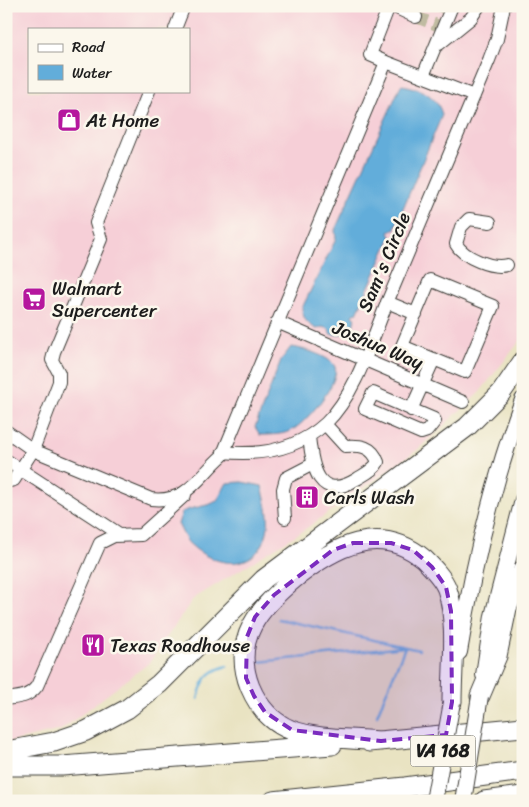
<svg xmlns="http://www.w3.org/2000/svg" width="529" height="807" font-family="Sriracha,sans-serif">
<rect width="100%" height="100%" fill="#fbf7ec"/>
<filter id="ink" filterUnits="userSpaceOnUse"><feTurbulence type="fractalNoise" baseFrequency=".02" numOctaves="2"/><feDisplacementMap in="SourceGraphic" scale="10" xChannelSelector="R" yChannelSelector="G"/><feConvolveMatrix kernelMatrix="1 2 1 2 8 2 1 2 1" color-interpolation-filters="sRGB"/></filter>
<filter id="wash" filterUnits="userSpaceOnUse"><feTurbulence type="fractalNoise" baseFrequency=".0096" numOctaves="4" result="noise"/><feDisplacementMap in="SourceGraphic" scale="20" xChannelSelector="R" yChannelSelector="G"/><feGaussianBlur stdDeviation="1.12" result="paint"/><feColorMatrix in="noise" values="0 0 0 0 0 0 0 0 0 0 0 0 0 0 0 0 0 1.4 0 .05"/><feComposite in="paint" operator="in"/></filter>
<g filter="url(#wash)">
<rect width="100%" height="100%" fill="#e9e3c2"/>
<path fill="#f6cfd7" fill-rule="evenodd" d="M6,6H523V337L479,393L417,450L304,530L193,599L149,663L61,730L6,743ZM29,29H189V91H29Z"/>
<path fill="#62adda" stroke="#3f647b" d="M401,85C419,87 438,96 442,115L394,230L389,232L391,237L357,313L352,315L355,318L353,327L339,335L330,334L329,329L322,327L317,329C307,324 303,319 302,308L336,239L335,230Z
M291,347C301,348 331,356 335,367C340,383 307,421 294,429C285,435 271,435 260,435L255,427L281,360Z
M242,482L262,486C265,500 271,517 267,532C258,571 218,569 192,546C185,541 182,531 178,524L182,512C192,507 211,506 216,501C220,497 223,489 227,483Z"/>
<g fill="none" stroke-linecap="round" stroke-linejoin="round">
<path stroke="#62adda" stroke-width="2.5" d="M279,619L419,650
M258,662L405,647
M198,699C202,680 208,671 227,666
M377,715L405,647"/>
</g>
</g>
<g filter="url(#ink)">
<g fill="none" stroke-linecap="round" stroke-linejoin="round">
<path stroke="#c0bba1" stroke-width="12" stroke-dasharray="12 6" stroke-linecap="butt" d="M440,6L444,8
M416,17L437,25"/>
<g stroke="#3b3a35" stroke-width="14">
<path id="minor" d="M392,6L416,17
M175,29L184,6
M439,44L471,18L479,6
M386,62L370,55L389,6
M423,76L452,6
M149,91L96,223L101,239L54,352L52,360L59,373V382L33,450L151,499C188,503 198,477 222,456L386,62L474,96
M490,222L469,219L461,227L456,244C464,258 492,269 507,265
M430,280L493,306L465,372L402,346Z
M387,302L416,314
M277,322L463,402
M373,393L434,419L435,421L427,431L421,433L365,409Z
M411,410L434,359
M6,431L33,450L14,480L6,482
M309,436C312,467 318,503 357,479C365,474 374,470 378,462C372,446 361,445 345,446L325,424
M223,452C261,456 297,450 326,423C357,393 372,338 389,298C422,219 456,139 489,60L497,39L504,6
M6,460L121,535
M285,518L283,489L286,478L311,465
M6,699C20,697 29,697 37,686L100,543L114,536L141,535L185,495"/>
</g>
<g stroke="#3b3a35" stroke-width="18">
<path id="major" d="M459,652C473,566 493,481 523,400
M484,675L493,616L523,500"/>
</g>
<g stroke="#3b3a35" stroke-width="21">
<path id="highway" d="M480,696L497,656L507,608L523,570
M381,741C352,738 318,740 291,730C271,722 258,706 250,687C231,639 260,607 295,578C334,547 379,522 424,559C432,567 443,578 447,589C458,621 452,668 452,702
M369,742L523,727
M6,751L54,742L86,731L127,709L159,684L264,579L467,427L501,393L523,361
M6,766H62L332,745
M273,801L405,787L523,771
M484,801L523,796"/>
</g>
<use href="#minor" stroke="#fff" stroke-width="12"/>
<use href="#major" stroke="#fff" stroke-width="16"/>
<use href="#highway" stroke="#fff" stroke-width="19"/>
<g stroke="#3b3a35" stroke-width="18" stroke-linecap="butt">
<path id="major-bridge" d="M434,801L452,702
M463,801L480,696"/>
</g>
<use href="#major-bridge" stroke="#fff" stroke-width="16"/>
</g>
</g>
<path fill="#7b2cbf" fill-opacity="0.2" stroke="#7b2cbf" stroke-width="4" stroke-dasharray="10 6" stroke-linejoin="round" d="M353,543H391L413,550L432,567L446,587L451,611L452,702L446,735L381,741L292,730L265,712L254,696L246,678L247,637L255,617L274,595L333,550Z"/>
<defs>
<g id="shop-square" transform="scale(1.25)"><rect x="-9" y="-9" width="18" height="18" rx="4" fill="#b5179e" stroke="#fbf7ec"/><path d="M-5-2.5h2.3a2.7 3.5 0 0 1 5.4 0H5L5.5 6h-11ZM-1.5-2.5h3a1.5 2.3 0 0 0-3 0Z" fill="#fff"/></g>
<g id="supermarket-square" transform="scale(1.25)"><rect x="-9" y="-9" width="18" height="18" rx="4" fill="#b5179e" stroke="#fbf7ec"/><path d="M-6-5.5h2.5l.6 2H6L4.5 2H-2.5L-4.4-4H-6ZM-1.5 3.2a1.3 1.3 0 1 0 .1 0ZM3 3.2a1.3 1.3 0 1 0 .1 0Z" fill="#fff"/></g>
<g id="building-square" transform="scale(1.25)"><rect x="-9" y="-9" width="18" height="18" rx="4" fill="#b5179e" stroke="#fbf7ec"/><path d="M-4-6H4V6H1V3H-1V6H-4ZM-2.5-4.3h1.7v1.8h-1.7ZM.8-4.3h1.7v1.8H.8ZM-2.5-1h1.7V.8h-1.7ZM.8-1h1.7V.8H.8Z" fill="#fff"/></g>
<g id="restaurant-square" transform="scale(1.25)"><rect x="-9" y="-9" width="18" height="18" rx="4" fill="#b5179e" stroke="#fbf7ec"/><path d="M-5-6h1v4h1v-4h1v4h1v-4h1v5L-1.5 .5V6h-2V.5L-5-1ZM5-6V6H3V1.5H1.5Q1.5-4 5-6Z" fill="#fff"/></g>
</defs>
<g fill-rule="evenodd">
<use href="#shop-square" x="69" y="120"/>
<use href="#supermarket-square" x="34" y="299"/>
<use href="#building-square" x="307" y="497"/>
<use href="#restaurant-square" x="93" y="645"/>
</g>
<g text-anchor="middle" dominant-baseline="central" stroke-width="5" stroke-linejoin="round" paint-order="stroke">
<rect fill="#fbf7ec" stroke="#5f5e5a" stroke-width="1" x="410.5" y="735.5" width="65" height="31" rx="4"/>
<g font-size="18" font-weight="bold" fill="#1c1c1c">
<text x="443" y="751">VA 168</text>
</g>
<g font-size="19" fill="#1c1c1c" stroke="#fbf7ec" text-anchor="start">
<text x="86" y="120">At Home</text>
<text x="52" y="288">Walmart<tspan x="52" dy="22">Supercenter</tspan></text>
<text x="324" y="497">Carls Wash</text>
<text x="110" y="645">Texas Roadhouse</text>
</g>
<g font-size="19" fill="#1c1c1c" stroke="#fbf7ec">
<text transform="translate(384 262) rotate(-67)">Sam's Circle</text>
<text transform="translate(378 345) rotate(23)">Joshua Way</text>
</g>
</g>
<rect width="529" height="807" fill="none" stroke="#fbf7ec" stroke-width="25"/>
<rect x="28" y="28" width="162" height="65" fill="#fbf7ec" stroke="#a29f99"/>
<rect x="38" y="44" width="25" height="8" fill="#ffffff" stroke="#a29f99"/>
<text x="72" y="52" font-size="15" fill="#1c1c1c">Road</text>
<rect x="38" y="65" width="25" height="15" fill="#62adda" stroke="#a29f99"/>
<text x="72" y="78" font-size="15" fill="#1c1c1c">Water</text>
</svg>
